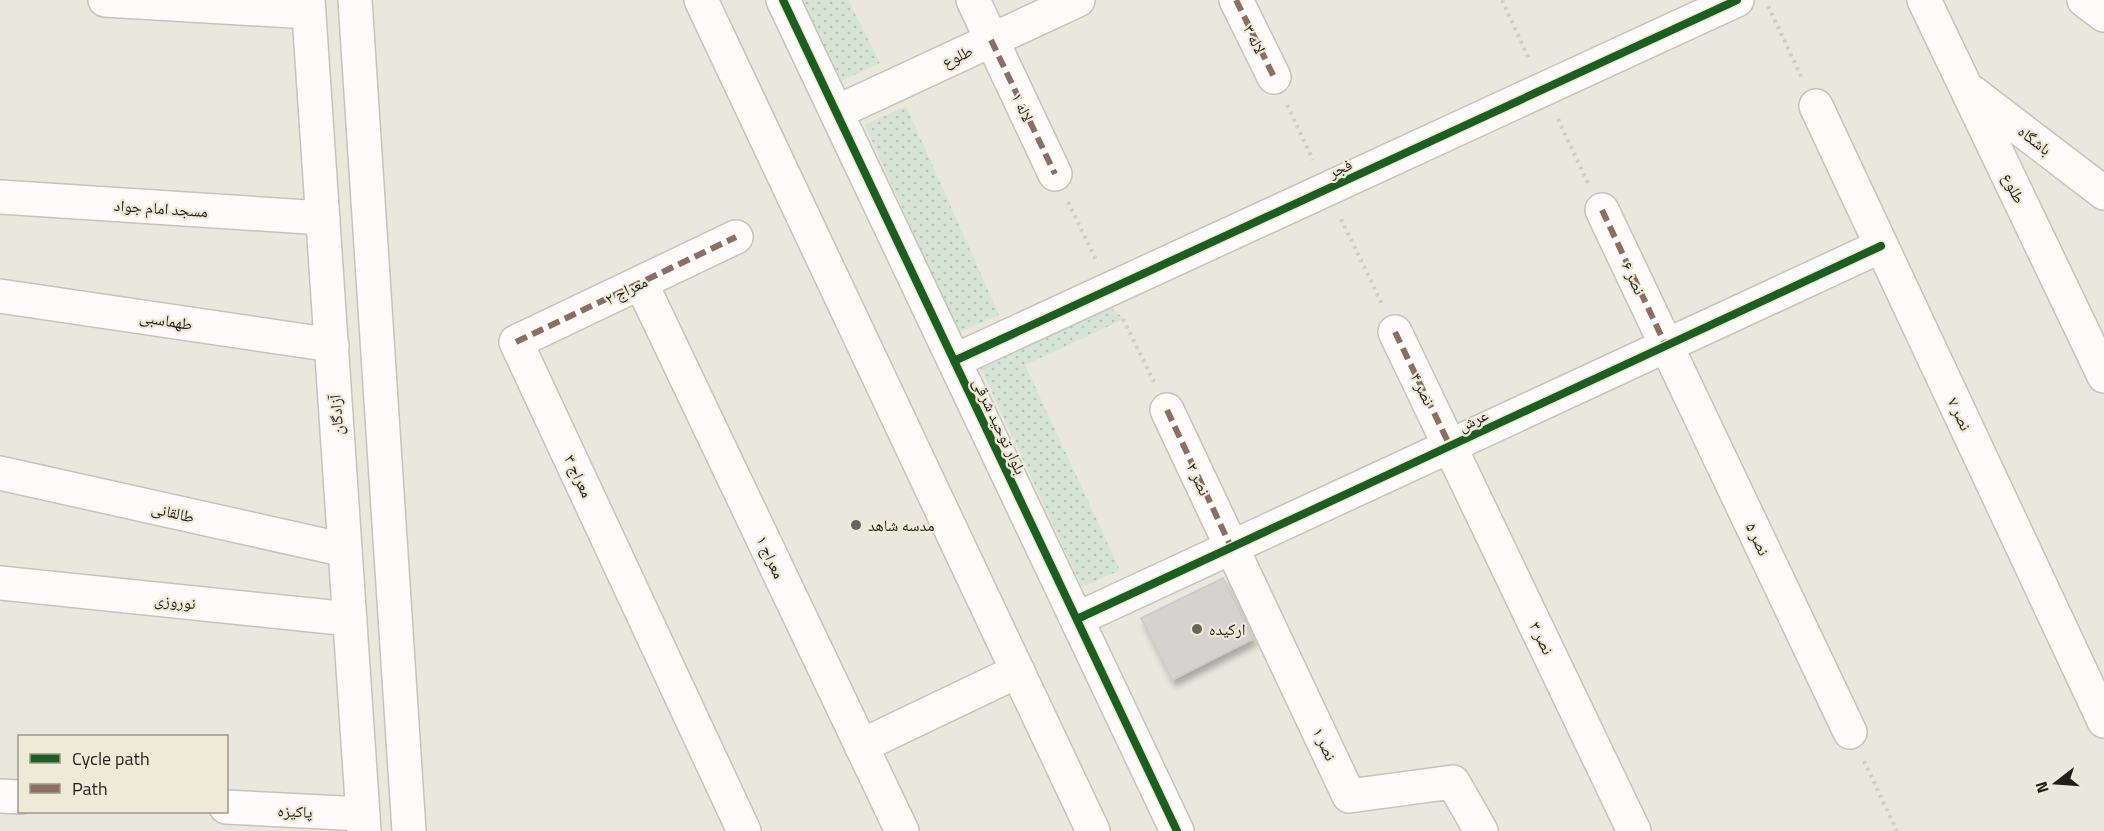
<svg xmlns="http://www.w3.org/2000/svg" width="2104" height="831" font-family="'Titillium Web','Noto Naskh Arabic',sans-serif">
<defs>
<pattern id="grass-dots" width="8" height="8" patternUnits="userSpaceOnUse" patternTransform="scale(1.5)"><rect width="8" height="8" fill="#d6e4d6"/><path d="M2 2h.1M6 6h.1" fill="none" stroke="#b7c3b7" stroke-width="1.8" stroke-linecap="round"/></pattern>
<filter id="shadow"><feDropShadow dx="3.5" dy="6" stdDeviation="3" flood-color="#0004"/></filter>
</defs>
<rect width="100%" height="100%" fill="#eae7dd"/>
<path fill="url(#grass-dots)" d="M801,0H848L880,63L841,81Z
M906,106L999,315L958,333L865,125Z
M1107,304L1124,319L1025,365L1120,570L1082,587L979,364Z"/>
<path fill="#d5d2d0" stroke="#ccc9c8" stroke-width="1.5" filter="url(#shadow)" d="M1223,578L1253,639L1172,680L1141,618Z"/>
<g fill="none" stroke-linecap="round" stroke-linejoin="round">
<g stroke="#c5c3bb" stroke-width="36">
<path id="minor" d="M105,0L309,12
M308,0L364,831
M355,0L409,831
M701,0L1093,831
M783,0L1177,831
M973,0L1055,174
M1236,0L1274,77
M1924,0L2104,376
M2084,0L2104,15
M1972,92L2104,193
M1816,106L2104,721
M837,112L1078,0
M0,197L323,218
M1602,210L1850,732
M736,237L516,342L744,831
M641,283L902,831
M0,296L332,345
M1395,332L1634,831
M954,361L1737,0
M1167,410L1349,796L1453,782L1481,831
M0,473L345,550
M0,583L350,619
M1077,619L1881,246
M861,746L1018,671
M0,796L20,797
M226,807L363,814"/>
</g>
<path stroke="#cfcecb" stroke-width="4" stroke-dasharray="3 4.5" stroke-linecap="butt" d="M1502,0L1530,61
M1768,6L1802,78
M1287,105L1313,160
M1558,119L1588,183
M1068,202L1096,260
M1341,219L1382,304
M1123,319L1154,382
M1864,761L1897,831"/>
<use href="#minor" stroke="#fcfbfa" stroke-width="33"/>
<path stroke="#8d6e63" stroke-width="6" stroke-dasharray="12 6" stroke-linecap="butt" d="M1236,0L1274,77
M991,40L1055,174
M1602,210L1666,346
M1395,332L1450,446
M516,342L736,237
M1167,410L1231,547"/>
<g stroke="#efead8" stroke-width="11">
<path id="cycleway" d="M783,0L1177,831
M954,361L1737,0
M1077,619L1881,246"/>
</g>
<use href="#cycleway" stroke="#1b5e20" stroke-width="8"/>
</g>
<g fill="#67645d" stroke="#efead8" stroke-width="2">
<circle cx="856" cy="525" r="6"/>
<circle cx="1197" cy="629" r="6"/>
</g>
<g text-anchor="middle" dominant-baseline="central" stroke-width="4.5" stroke-linejoin="round" paint-order="stroke">
<g font-size="16" fill="#201e18" stroke="#efead8">
<text transform="translate(1255 39) rotate(64)">لاله ۳</text>
<text transform="translate(957 56) rotate(-25)">طلوع</text>
<text transform="translate(1023 107) rotate(65)">لاله ۱</text>
<text transform="translate(2035 140) rotate(38)">باشگاه</text>
<text transform="translate(1340 168) rotate(-25)">فجر</text>
<text transform="translate(2014 188) rotate(64)">طلوع</text>
<text transform="translate(161 208) rotate(4)">مسجد امام جواد</text>
<text transform="translate(1634 278) rotate(65)">نصر ۶</text>
<text transform="translate(626 290) rotate(-26)">معراج ۲</text>
<text transform="translate(166 320) rotate(9)">طهماسبی</text>
<text transform="translate(1423 389) rotate(64)">نصر ۴</text>
<text transform="translate(1960 414) rotate(65)">نصر ۷</text>
<text transform="translate(336 415) rotate(-94)">آزادگان</text>
<text transform="translate(1473 420) rotate(-25)">عرش</text>
<text transform="translate(1000 426) rotate(65)">بلوار توحید شرقی</text>
<text transform="translate(579 476) rotate(65)">معراج ۳</text>
<text transform="translate(1199 479) rotate(65)">نصر ۲</text>
<text transform="translate(173 512) rotate(13)">طالقانی</text>
<text transform="translate(1758 539) rotate(65)">نصر ۵</text>
<text transform="translate(771 557) rotate(65)">معراج ۱</text>
<text transform="translate(175 601) rotate(6)">نوروزی</text>
<text transform="translate(1542 638) rotate(64)">نصر ۳</text>
<text transform="translate(1325 744) rotate(65)">نصر ۱</text>
<text transform="translate(295 811) rotate(3)">پاکیزه</text>
</g>
<g font-size="16" fill="#201e18" stroke="#efead8" text-anchor="start">
<text x="868" y="525">مدسه شاهد</text>
<text x="1209" y="629">ارکیده</text>
</g>
</g>
<rect x="18" y="735" width="210" height="78" fill="#efead8" stroke="#9c988b" stroke-width="1.5"/>
<rect x="30" y="754" width="30" height="9" fill="#1b5e20" stroke="#9c988b" stroke-width="1.5"/>
<text x="72" y="765" font-size="18" fill="#201e18">Cycle path</text>
<rect x="30" y="784" width="30" height="9" fill="#8d6e63" stroke="#9c988b" stroke-width="1.5"/>
<text x="72" y="795" font-size="18" fill="#201e18">Path</text>
<g transform="translate(2056 783) rotate(253)" stroke="#efead8" stroke-width="4.5" paint-order="stroke">
<path d="M0-4.5L10 22L0 15L-10 22Z" fill="#201e18"/>
<text y="-9" font-size="16" font-weight="bold" text-anchor="middle" fill="#201e18">N</text>
</g>
</svg>
